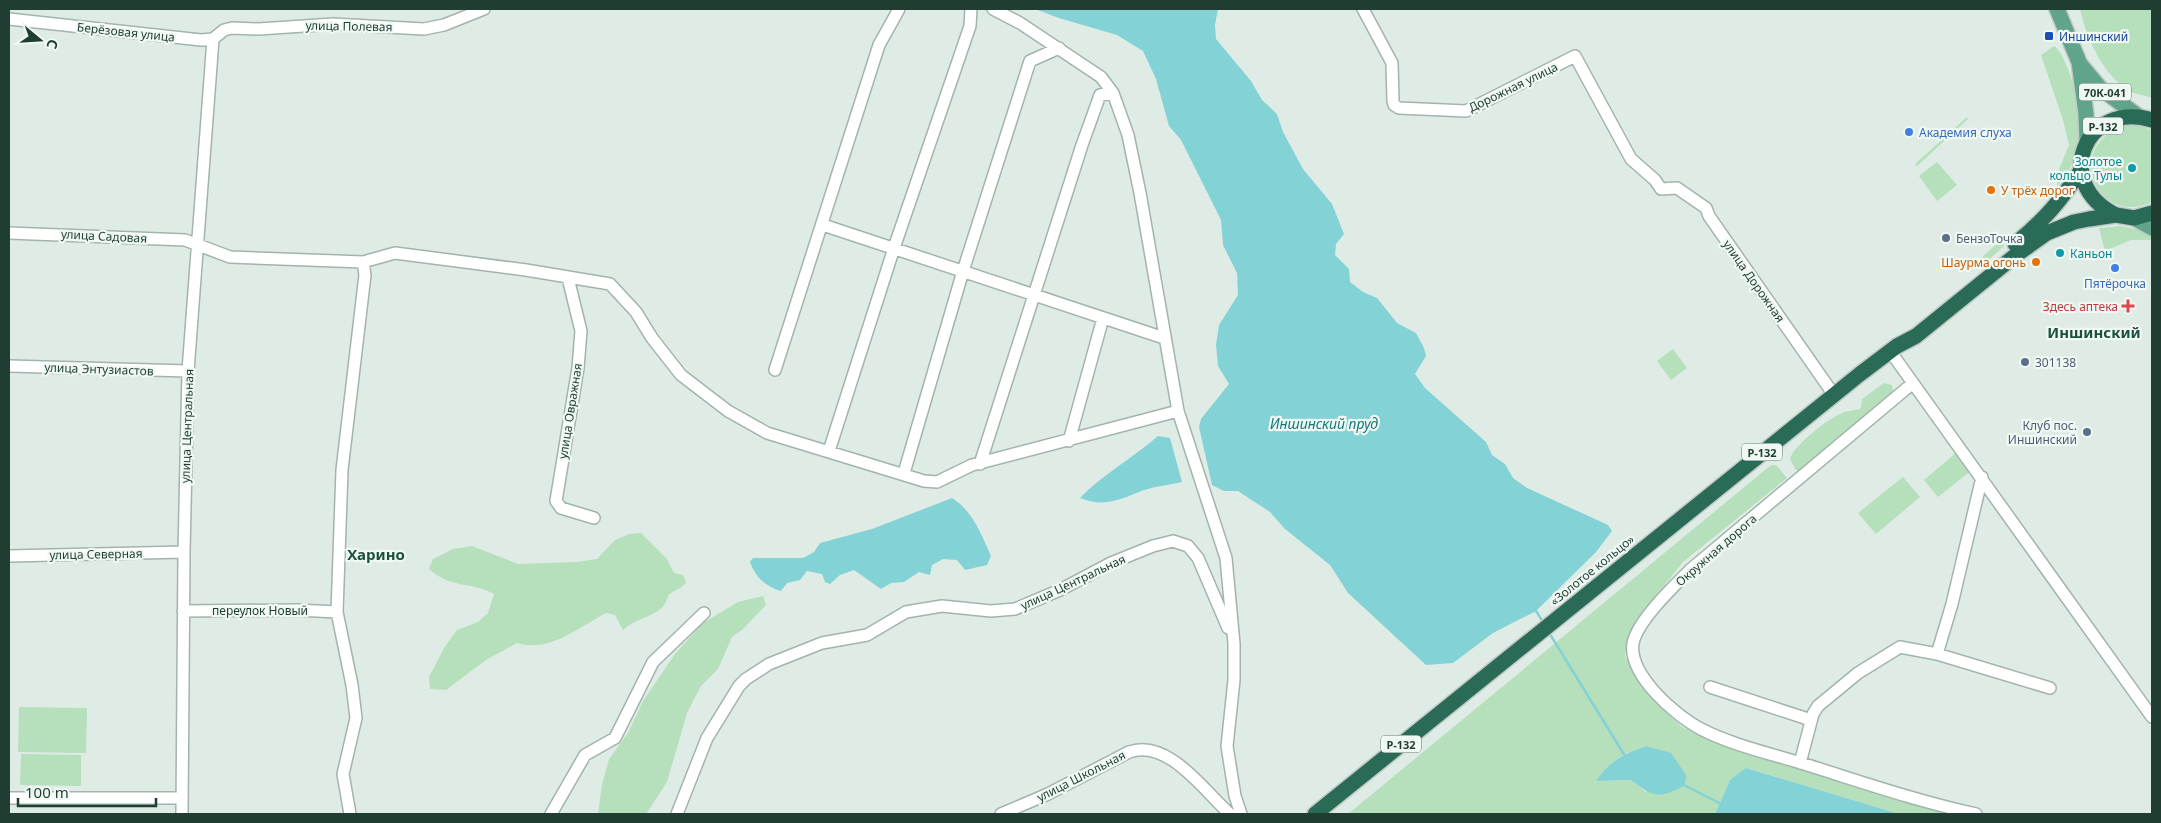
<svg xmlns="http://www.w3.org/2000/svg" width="2161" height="823" font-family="'Noto Sans',sans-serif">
<rect width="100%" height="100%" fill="#dfece5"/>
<path fill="#b6dfbc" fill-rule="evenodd" d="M2080,9H2152V98C2145,95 2132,94 2126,89C2102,72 2086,37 2080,9Z
M2054,46C2061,51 2064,60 2068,69C2082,104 2088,156 2057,186L2058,172L2069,145L2063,120L2041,55Z
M1967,117L1968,119L1917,166L1915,164Z
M2126,125L2140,126L2152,130V202C2096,228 2062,145 2126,125Z
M1937,162L1957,185L1937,201L1919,176Z
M2120,226L2152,232V240H2131L2105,251L2099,228Z
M2000,241L2003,242L2004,246L1986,262L1983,261V256Z
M1673,349L1687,368L1671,380L1657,361Z
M1884,383L1892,385L1893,393L1801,470H1796L1790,459C1793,446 1829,418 1842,413C1849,410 1856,411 1861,408L1862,399Z
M1957,452L1972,470L1938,497L1924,480Z
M1771,465H1776L1787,478L1683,562L1636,621L1628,637L1625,656L1638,681L1656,703L1682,727L1744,753L1868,788L1946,814H1899L1747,768L1730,780L1715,814H1348ZM1646,746V792L1631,780L1596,781C1609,761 1624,753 1646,746Z
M1903,477L1920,497L1876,534L1858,513Z
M641,533L667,559L674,573L683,575L686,582C682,589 676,589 670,594C667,597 666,604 662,608C650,618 635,619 623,630L615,615L606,613C578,628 549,653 517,643L486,660L446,690L430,689L429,677L444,648L457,630L478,622L488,613L494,594C470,581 451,589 429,569L433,559L453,549L472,546L518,564L577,562L597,559L615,540L629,534Z
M763,596L766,605L743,629L732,637L718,669L701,686L687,713L667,782L646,814H598L602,785L609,759L628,733L643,701L675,654L703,623L738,602Z
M19,707L87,708L86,753L18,752Z
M21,754L81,755V786L20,785Z"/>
<path fill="#83d2d5" d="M1035,9H1218L1215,25L1216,39L1251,81L1262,100L1277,114L1283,132L1303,169L1332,204L1344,234L1336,244L1335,255L1349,269L1350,282L1363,292L1377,298L1397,323L1416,333L1424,348L1426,356L1415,374L1425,388L1486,442L1492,455L1505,464L1513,478L1527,488L1608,525L1612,531L1596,552L1536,611L1493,633L1453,663L1426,665L1348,593L1330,565L1285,529L1270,512L1238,491H1224L1212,485L1199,427L1201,419L1229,384L1218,366L1216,345L1219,325L1238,295L1237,273L1223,245L1221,220L1181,140L1169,126L1156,79L1143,51L1117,35L1059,18Z
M1158,436L1170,438L1182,482C1170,485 1156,486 1144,490C1121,499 1105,508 1080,498C1103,474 1133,458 1158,436Z
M952,498C973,511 981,534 991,556L987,565L965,570L957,560L943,559L932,565L930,575L919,572L904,582L891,583L881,589L854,570L840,575L830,584L825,582L822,574L807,571L800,580L787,583L781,591C766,587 755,577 750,562L753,558H803L814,552L820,543L872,529Z
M1646,746L1671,753L1686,775L1685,785C1660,799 1654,798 1631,780L1596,781C1609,761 1624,754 1646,746Z
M1746,768L1899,814H1715L1730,780Z"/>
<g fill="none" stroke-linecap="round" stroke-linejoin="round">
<path stroke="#83d2d5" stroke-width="2.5" d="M1536,611L1543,622
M1548,631L1625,756
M1682,784L1721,804"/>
<g stroke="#a2b4ab" stroke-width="14">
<path id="street" d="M993,9L1020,23L1101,77L1113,93L1128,135L1140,193L1178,411L1226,558L1234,644V680L1227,746L1235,796L1241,814
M1363,9L1392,63L1393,101L1394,105L1399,108L1466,111L1575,56L1631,159L1655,180L1661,189L1677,188L1706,208L1709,216L1834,395
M9,19L201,40L213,39
M213,39L224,30L232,28L259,29L333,24L424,29L444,25L484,9
M823,225L1164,338
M9,233L185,240L230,257L363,262L395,253L526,270L610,284L636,312L652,338L681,375L728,411L767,433L924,481L937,482L972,465L1178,411
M568,278L581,331L578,368L556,501L561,508L594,518
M1890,351L2152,717
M9,366L188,371
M775,370L879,45L899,9
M1913,383L1691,569C1674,586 1638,620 1633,643C1628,675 1676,716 1701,729C1732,745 1768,753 1801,763C1859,781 1916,801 1976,814
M1069,441L1103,318
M829,451L894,248L970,26L971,9
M980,464L1082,145L1100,95L1113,93
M904,473L963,271L1030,61L1059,48
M1982,477L1952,604L1937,654L2050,688
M9,556L184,552
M183,611L297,610L337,612
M1710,687L1811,720
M1800,763L1813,714L1818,706L1858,673L1900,647L1937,654
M9,798H182
M182,814L184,552L188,371L213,39
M350,814L343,774L356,718L352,685L337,612L342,470L365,275L363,262
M551,814L585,755L615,738L653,662L704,613
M677,814L707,738L739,686L746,679L769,664L822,643L867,635L906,612L942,606L991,611L1015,609L1060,590L1111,563L1153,546L1173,541L1188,546L1198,558L1228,628
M1001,814L1048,794L1129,752C1168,738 1204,791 1230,814"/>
</g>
<g stroke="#c0c9c5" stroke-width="18">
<path id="primary" d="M2057,9L2079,62L2086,114L2087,141
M2080,64L2100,88L2138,116
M2134,218L2152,228"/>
</g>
<g stroke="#c0c9c5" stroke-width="18">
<path id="highway" d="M2116,215C2051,183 2085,100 2152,120
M2015,244C2044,220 2060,202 2081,170
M1315,814L1860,374L1897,346L1916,336L2016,255L2047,233L2074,222L2089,219L2116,215L2134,218L2152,213"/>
</g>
<use href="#street" stroke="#fff" stroke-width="11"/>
<use href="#primary" stroke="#60a48b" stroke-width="15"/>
<use href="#highway" stroke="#296b56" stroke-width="15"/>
</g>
<rect fill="#1a4fb4" stroke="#f0f8f3" stroke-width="2" x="2044" y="31" width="10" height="10" rx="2.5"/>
<g fill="#3f7fe0" stroke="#f0f8f3" stroke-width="2">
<circle cx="1909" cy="132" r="5"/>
<circle cx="2115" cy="268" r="5"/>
</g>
<g fill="#0f9aa8" stroke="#f0f8f3" stroke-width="2">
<circle cx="2132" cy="168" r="5"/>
<circle cx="2060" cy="253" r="5"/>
</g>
<g fill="#e8710a" stroke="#f0f8f3" stroke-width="2">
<circle cx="1991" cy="190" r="5"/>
<circle cx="2036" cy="262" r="5"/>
</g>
<g fill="#5c6f8a" stroke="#f0f8f3" stroke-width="2">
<circle cx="1946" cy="238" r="5"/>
<circle cx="2025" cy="362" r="5"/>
<circle cx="2087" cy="432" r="5"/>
</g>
<path fill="#e0444e" stroke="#f0f8f3" stroke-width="2" d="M2125.5 298.5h5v5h5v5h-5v5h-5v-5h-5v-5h5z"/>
<g text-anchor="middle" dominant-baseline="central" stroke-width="4.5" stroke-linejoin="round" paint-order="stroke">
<g fill="#f0f8f3" stroke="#5e756b" stroke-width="1">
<rect x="2079" y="83.5" width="52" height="17" rx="4"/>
<rect x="2083" y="117.5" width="40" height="17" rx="4"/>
<rect x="1742" y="443.5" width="40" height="17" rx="4"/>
<rect x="1381" y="735.5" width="40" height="17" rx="4"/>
</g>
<g font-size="11" font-weight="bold" fill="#1f3d31">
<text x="2105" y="92">70К-041</text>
<text x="2103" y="126">Р-132</text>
<text x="1762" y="452">Р-132</text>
<text x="1401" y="744">Р-132</text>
</g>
<g font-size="12" fill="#1f3d31" stroke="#f0f8f3">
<text transform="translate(349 26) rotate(1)">улица Полевая</text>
<text transform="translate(126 32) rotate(6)">Берёзовая улица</text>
<text transform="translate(1513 87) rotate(-26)">Дорожная улица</text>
<text transform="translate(104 236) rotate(3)">улица Садовая</text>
<text transform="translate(1754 281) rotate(55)">улица Дорожная</text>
<text transform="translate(99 369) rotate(2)">улица Энтузиастов</text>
<text transform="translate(570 411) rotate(-81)">улица Овражная</text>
<text transform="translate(187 426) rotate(-88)">улица Центральная</text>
<text transform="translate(1716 550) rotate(-41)">Окружная дорога</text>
<text transform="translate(96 554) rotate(-1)">улица Северная</text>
<text transform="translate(1592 570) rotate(-39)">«Золотое кольцо»</text>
<text transform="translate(1073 582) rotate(-25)">улица Центральная</text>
<text x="260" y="610">переулок Новый</text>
<text transform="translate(1081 776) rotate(-27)">улица Школьная</text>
</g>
<g font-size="12" fill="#164399" stroke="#f0f8f3" text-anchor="start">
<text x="2059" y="36">Иншинский</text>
</g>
<g font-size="12" fill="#366cbe" stroke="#f0f8f3" text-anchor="start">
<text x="1919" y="132">Академия слуха</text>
<text x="2115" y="283" text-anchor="middle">Пятёрочка</text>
</g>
<g font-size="12" fill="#0d838f" stroke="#f0f8f3" text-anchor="end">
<text x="2122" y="161">Золотое<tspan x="2122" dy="14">кольцо Тулы</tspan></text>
<text x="2070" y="253" text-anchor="start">Каньон</text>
</g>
<g font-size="12" fill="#c56008" stroke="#f0f8f3" text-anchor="start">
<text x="2001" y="190">У трёх дорог</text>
<text x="2026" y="262" text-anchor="end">Шаурма огонь</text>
</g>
<g font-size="12" fill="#4e5e75" stroke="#f0f8f3" text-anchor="start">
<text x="1956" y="238">БензоТочка</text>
<text x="2035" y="362">301138</text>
<text x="2077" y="425" text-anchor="end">Клуб пос.<tspan x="2077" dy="14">Иншинский</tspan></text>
</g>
<g font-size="12" fill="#be3a42" stroke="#f0f8f3" text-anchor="end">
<text x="2118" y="306">Здесь аптека</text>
</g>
<g font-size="14" font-style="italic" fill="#15777c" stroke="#f0f8f3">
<text x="1324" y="423">Иншинский пруд</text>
</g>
<g font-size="15" font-weight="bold" fill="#1a503d" stroke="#f0f8f3">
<text x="2094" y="332">Иншинский</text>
<text x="376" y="554">Харино</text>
</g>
</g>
<rect width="2161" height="823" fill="none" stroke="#1f3d31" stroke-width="20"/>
<g transform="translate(40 40) rotate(108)" stroke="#f0f8f3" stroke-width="4" paint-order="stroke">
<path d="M0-4L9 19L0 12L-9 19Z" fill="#1f3d31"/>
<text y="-8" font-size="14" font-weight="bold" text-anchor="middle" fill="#1f3d31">С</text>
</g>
<path d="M18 798v8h138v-8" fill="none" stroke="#1f3d31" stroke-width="2.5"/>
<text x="25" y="798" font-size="15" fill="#1f3d31" stroke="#f0f8f3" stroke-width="4" paint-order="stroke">100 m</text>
</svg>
